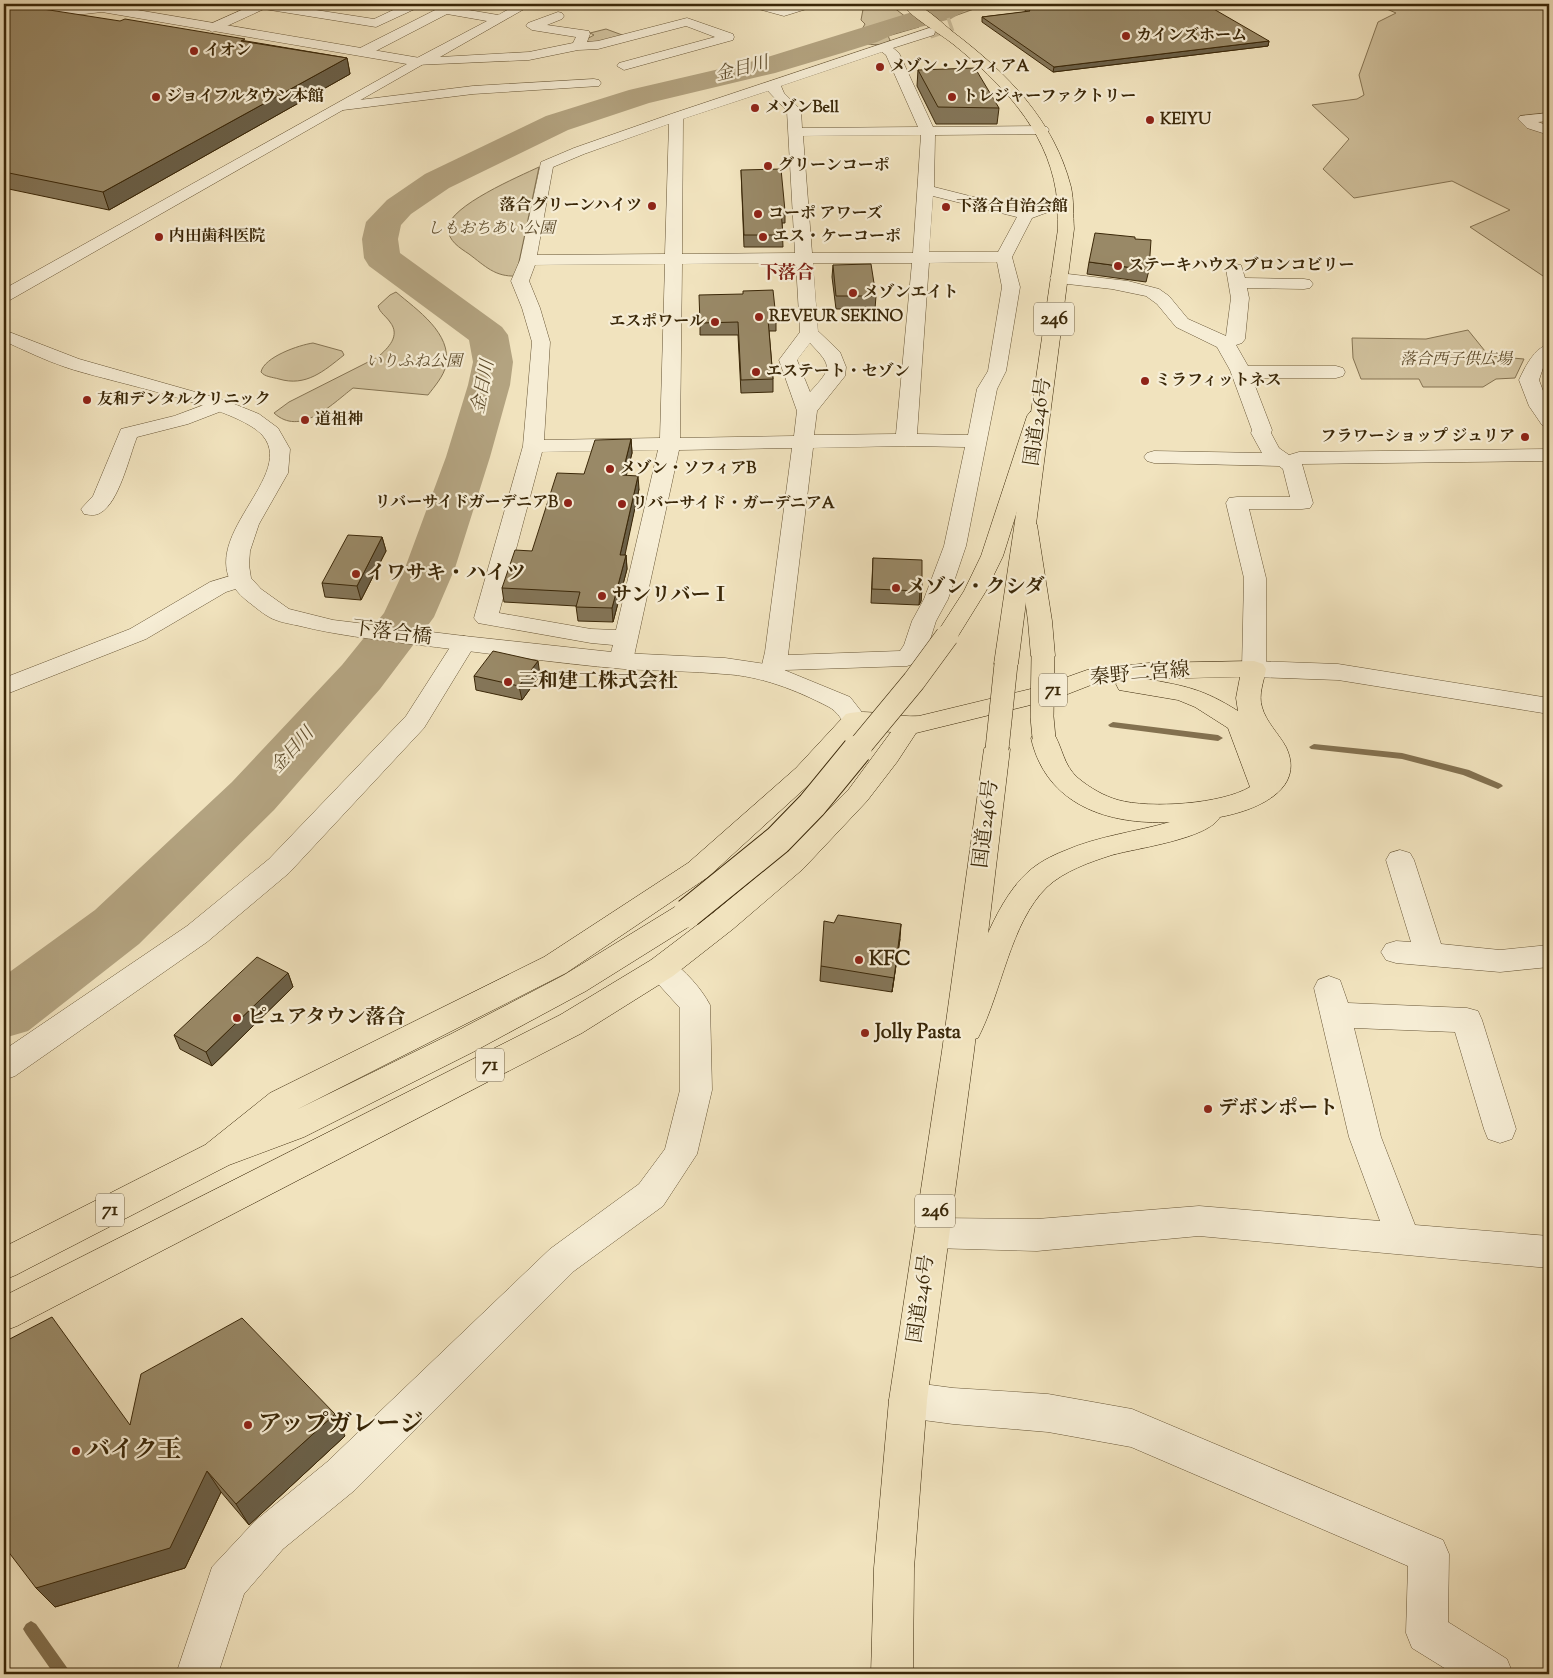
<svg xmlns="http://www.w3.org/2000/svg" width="1553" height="1678" font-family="'Sorts Mill Goudy','Noto Serif JP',serif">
<rect width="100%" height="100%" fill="#f1e3be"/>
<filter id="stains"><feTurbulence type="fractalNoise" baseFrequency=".004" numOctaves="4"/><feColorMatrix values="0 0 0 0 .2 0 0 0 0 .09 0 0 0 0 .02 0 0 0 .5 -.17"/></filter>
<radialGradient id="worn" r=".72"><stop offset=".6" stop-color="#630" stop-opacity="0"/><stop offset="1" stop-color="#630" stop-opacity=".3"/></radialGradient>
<path fill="#d2c39f" stroke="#867554" d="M864,4H889L919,27L888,36L890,40L886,44C875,45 865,46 857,38L865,24L861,20Z
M928,4H988L946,19Z
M1375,4H1549V280L1470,227L1510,210L1452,181L1354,198L1323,169L1349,139L1312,105L1357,99L1364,95L1359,75L1378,22L1396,13Z
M606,29L625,36L591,43L585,40L594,35L590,33Z
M539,167L516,276C495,277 485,266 469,254C460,248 448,241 448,228C449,206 520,176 539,167Z
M396,292C417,310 452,333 446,365C444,376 434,387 428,395L353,388C331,405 300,437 274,413L289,402L378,357C388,348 401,336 390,322C386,316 380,313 378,306L390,295Z
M1468,330L1489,356L1524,359L1515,378L1496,379L1483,387H1423L1419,379H1361L1353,358L1352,338L1426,339Z
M313,343L342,351L344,355C324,371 306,387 279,379C272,377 265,377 261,372C264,357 299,345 313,343Z"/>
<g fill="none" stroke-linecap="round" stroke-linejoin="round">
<path fill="#837150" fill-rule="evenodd" d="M1113,722L1218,735L1223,738L1218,741L1110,727L1108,725Z
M1314,744L1402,753L1469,770L1501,784L1503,786L1498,789L1463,775L1402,759L1311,749L1309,747Z
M31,1621L36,1624L68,1669L71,1674H54L26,1634L23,1629L26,1624Z"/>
<path fill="#b3a380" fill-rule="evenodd" d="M938,4H970L966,10L951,19L897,33L877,42L842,53L775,73L649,103L568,130L449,188L411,214L401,225L398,239L400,253L502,327L508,335L513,362L510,385L490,457L455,568L434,617L426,628L380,689L274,810L139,944L28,1031L4,1038V976L95,910L232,782L342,665L384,613L405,568L446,457L468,385L473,362L469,340L369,266L364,258L362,239L366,222L387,200L425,174L546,116L629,90L758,60Z"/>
<path stroke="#ccbd9a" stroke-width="14" stroke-dasharray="14 7" stroke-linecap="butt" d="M929,32L952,24"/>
<g stroke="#685636" stroke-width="1">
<path id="minor" d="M76,4H135C124,15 92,10 78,7Z
M255,4H277L374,19L406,4L419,5L417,8L376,27L264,9L216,31L212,32L206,28L208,25Z
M518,4H533L440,57L529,52L573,43L576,37L532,30L526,26L528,23L558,12L562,13L564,16L562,19L547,25L589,31L590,34L587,42L598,41L687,18L733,34L734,37L733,40L624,70L617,66L619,63L715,37L686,26L598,49L578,50L529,60L415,65L413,62L415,59L487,21L447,14L370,54L365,55L358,51L360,48L441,7L445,6L498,15Z
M749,4H768L784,8L797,4H815L813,7L784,16L751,7Z
M929,28L934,29L935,32L934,35L893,48L899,53L933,127L1042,126L1047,127L1049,130L1047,133L1042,134L935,135L934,187L1025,210L1045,203L1051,205L1053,208L1051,211L1032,218L1012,257L1020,287L1006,371L997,389L966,546L948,599L936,621L928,646L916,663L907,666L785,670L781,678L772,681L763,678L760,673L765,652L792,448L679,450L634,656L631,661L622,663L613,661L610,656L613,645L591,643L478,623L474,618L523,446L532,342L522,308L511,281L520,260L541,162L574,148L671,114ZM882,52L886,55L918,127L802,128L801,110L784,93L781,86ZM768,91L787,111L795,253L682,254L683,119ZM669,124L665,254L537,255L553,167L584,154ZM921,135L913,253H812L803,136ZM933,196L1017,217L998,252H929ZM997,262L1002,287L988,371L977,389L968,435L917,434L929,263ZM796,263L800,332L779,360L797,411L794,436L680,438L682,264ZM813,263H912L896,434L814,435L817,411L845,376L846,367L840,352L818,331ZM665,264L660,438L544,440L550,342L540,308L529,281L535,265ZM810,343C833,367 832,368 810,392L797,360ZM906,446L965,447L944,546L924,599L912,621L904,645L900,651L788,655L813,448ZM658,450L616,630L591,629L499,613L542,452Z
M594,79L599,80L601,83L599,86L473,94L343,110L338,109L336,106L338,103L343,102L473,86Z
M1235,264L1241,265L1245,278L1304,279L1310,280L1313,284L1310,288L1304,289L1247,288L1249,298L1245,339L1242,343L1236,345L1248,366H1336L1343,368L1345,372L1343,376L1336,378H1252L1272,430L1271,433L1279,448L1289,455L1299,452L1549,449V461L1302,464L1313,503L1310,508L1302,509H1249L1266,578V669L1263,674L1254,677L1245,674L1242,669L1244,578L1226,503L1229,498L1237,497H1290L1283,469L1279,466L1154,463L1147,461L1144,457L1147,453L1154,451L1262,453L1251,433L1252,430L1230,370L1217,347L1176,327L1157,304L1146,296L1112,289L1059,283L1053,282L1050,278L1053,274L1059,273L1128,281L1159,289L1169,296L1188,319L1226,336L1231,298L1226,269L1229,265Z
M220,399L227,401L230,405L227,409L188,424L137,437C129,457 119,503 100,513C95,516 90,515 84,514L81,509L93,496L121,429L174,416Z
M240,573L248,575L251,580L248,585L226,592L146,639L4,695V678L130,629L210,582Z
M464,636L472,638L476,643L424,728L289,873L207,942L15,1076L4,1080V1050L187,926L269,859L406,716L456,638Z
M1400,850L1410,853L1414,860L1441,944L1500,950L1549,945V967L1500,972L1396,963L1386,960L1381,952L1386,944L1396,941L1411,942L1386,860L1390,853Z
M662,957C679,962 702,989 710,1005L712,1090L697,1154L663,1206L574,1271L355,1490L283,1549L244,1594L218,1674H176L212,1567L255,1521L327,1462L550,1249L639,1184L665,1149L680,1090V1008L651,976L647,968L651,960Z
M1329,976L1340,980L1348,1003L1467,1008L1478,1011L1482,1020L1516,1129L1512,1139L1500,1143L1488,1139L1484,1129L1455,1032L1354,1028L1381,1137L1415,1225L1549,1236V1268L1199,1236L1037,1251L932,1248L920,1244L915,1233L920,1222L932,1218L1037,1219L1199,1206L1380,1221L1349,1137L1314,988L1318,980Z
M908,1382L953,1388L1048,1394L1132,1409L1443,1540L1449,1554L1448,1622L1507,1659L1513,1674H1454L1412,1648L1406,1633L1408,1566L1131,1447L1048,1432L953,1424L908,1418L895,1413L889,1400L895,1387Z"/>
</g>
<g stroke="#685636" stroke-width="1">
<path id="tertiary" d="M102,4L420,58L427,62L10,300L4,301V289L407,64L102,12L4,23V15Z
M1549,113V121L1538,122L1549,126V135L1527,128L1518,119L1520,116Z
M4,330L79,359L227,401L259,414L278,428L290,449L288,473L259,524L250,551L249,565L251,578L261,589L289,609L333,620L464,636L621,653L725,658L772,665L850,697L868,720L864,726C841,732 845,716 829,707C796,690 761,676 724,674C691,671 658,671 624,669C553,663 481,652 410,644C373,639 336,635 300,626C292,624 282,623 273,619C264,615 254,606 246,600C181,546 299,479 263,436C238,406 108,382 65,367C44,360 24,350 4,341Z
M1549,344V361L1543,368L1539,380L1549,407V427L1542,425L1529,406L1519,380C1525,367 1534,348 1549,344Z
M1254,661L1338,664L1549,698V714L1338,680L1254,677L1245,674L1242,669L1245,664Z"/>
</g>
<g stroke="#3a2708" stroke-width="1">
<path id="primary" d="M1037,410L1044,412L1047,416L1003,556L986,591L955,641L947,643L939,641L935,636L964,591L981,556L1027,416L1030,412Z
M1026,518L1034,520L1037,525L1052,621L1055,656L1052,661L1043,663L1034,661L1031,656L1028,621L1015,525L1018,520Z
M1254,661L1263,664L1266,669C1264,681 1258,695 1262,707C1266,722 1279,734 1286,747C1307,791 1253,811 1220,817C1208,839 1137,848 1112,855C1090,862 1064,871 1047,887C1010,923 1002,992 978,1038L967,1041L956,1038L952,1029C969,983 991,905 1028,872C1038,863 1051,856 1064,851C1098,836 1135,832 1170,822C1108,825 1046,805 1031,738L1035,732L1044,730L1053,732C1063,748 1063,765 1078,778C1090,788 1104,796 1118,800C1150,809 1222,804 1250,787L1228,728L1195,707L1178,700L1119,690L1116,684L1117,682L1091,685L1055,699L916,733L897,762L867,801L803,869L733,929L673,976L582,1033L17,1326L4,1331V1296L560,1015L651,960L713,913L783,855L849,789L891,732L861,729L814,780L708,877L566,973L298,1109L451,1034L564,975L678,905L688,902L698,905L702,913L698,921L586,991L473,1052L304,1137L229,1165L16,1275L4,1280V1247L205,1145L270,1093L544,957L688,863L796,768L846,714C869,708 895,718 919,716L1039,687L1087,670L1149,663ZM1240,677L1236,698L1238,711C1203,689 1186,686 1146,679Z"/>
</g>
<g stroke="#3a2708" stroke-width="1">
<path id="trunk" d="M902,4C906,4 913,3 917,5C930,11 942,23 953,32C1007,73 1054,120 1071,187C1074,201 1073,215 1074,229L1018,664L1015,669L1006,672L997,669L994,664L1058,229C1057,216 1058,203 1056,191C1046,128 1000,82 953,44C938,32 913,19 902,4Z
M997,740L1006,743L1010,749L974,1051L927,1400L914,1568L913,1674H871L874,1568L889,1400L942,1051L984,749L988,743Z"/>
</g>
<use href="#minor" fill="#f6edd5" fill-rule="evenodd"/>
<use href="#tertiary" fill="#f6edd5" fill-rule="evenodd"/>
<use href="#primary" fill="#f1e3be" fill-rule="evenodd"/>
<use href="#trunk" fill="#f1e3be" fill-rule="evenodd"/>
<g stroke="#3a2708" stroke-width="24" stroke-linecap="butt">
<path id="primary-bridge-far1" d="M1043,656L1042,717L1044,738
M856,751L914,681L947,636"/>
</g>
<g stroke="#3a2708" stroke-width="31" stroke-linecap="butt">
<path id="primary-bridge" d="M688,913L778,840L812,805L857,750"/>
</g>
<g stroke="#3a2708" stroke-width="24" stroke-linecap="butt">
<path id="trunk-bridge" d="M997,749L1006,664"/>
</g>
<use href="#primary-bridge-far1" stroke="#f1e3be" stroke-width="23"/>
<use href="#primary-bridge" stroke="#f1e3be" stroke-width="29"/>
<use href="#trunk-bridge" stroke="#f1e3be" stroke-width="23"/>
</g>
<path fill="#847659" stroke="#3a2708" d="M4,4H12L14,8L246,41L347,58L350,74L109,210L4,188Z
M1026,5L1269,41L1268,46L1053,72L982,22V17L1026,12L1025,10Z
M918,70L999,108L997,124H936L917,86Z
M741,170L785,211V223H782L783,247H744Z
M1089,262L1149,270L1146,282L1087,274Z
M833,265L876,296L875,309H836L832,277Z
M776,318V331H769L773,379V392L741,393L738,335H700V323Z
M631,439L632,453L626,475L639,489L624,555H626L627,569L613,622L578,621L576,606L504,602L502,588L532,551L584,474Z
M382,537L386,551L361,600L325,597L322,583Z
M873,558L922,587L921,601L919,605L871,603Z
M540,675L522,700L476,690L474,676Z
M900,939L892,992L820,981L821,966Z
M288,973L293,987L212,1066L180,1049L174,1035Z
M130,1425L345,1436L249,1525L221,1492L185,1568L55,1607L36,1588Z"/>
<path fill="#6b6048" stroke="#3a2708" d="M4,4H12L15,12L4,14Z
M1269,41L1268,46L1053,72L1054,67Z
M347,58L350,74L109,210L103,192Z
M631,439L632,453L623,489L622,475Z
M638,476L639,489L622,569L620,555Z
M382,537L386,551L361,600L357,586Z
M626,555L627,569L613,622L612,608Z
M922,587L921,601L919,605L920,591Z
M538,661L540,675L522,700L519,686Z
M901,924L900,939L892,992L894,978Z
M288,973L293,987L212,1066L206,1052Z
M335,1414L345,1436L249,1525L236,1504Z
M207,1471L221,1492L185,1568L55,1607L36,1588Z"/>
<path fill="#998967" stroke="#3a2708" d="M1041,4H1205L1269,41L1054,67L982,17L1030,11L1026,5Z
M30,7L120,21L125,19L245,39L241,41L347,58L103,192L4,172V9Z
M975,68L999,108L938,107L918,70Z
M781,169L785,211H781L783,235H744L741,170Z
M1095,233L1135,237V239L1151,240L1149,270L1089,262Z
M871,264L876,296H836L833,265Z
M773,290L776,318L768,319L773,379L741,380L738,322L700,323L699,295L743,294V291Z
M631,439L622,475L638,476L620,555H626L612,608L576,607L580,592L502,588L515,550L532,551L557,473L584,474L595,440Z
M348,535L382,537L357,586L322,583Z
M873,558L922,560V587L920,591L872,589Z
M493,651L538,661L519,686L474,676Z
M838,915L901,924L894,978L821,966L824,921L834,923Z
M257,957L288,973L206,1052L174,1035Z
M52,1317L130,1425L141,1374L242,1318L335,1414L236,1504L207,1471L170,1548L36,1588L4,1546V1342Z"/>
<g fill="#8f2418" stroke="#f6edd5" stroke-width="2">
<circle cx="1126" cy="36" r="5"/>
<circle cx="194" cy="51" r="5"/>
<circle cx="880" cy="67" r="5"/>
<circle cx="156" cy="97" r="5"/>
<circle cx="952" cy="97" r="5"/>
<circle cx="755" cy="108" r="5"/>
<circle cx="1150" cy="120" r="5"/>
<circle cx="768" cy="166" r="5"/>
<circle cx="652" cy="206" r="5"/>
<circle cx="946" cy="207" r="5"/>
<circle cx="758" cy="214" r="5"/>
<circle cx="159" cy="237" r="5"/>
<circle cx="763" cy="237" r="5"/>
<circle cx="1118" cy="266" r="5"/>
<circle cx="853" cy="293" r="5"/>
<circle cx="759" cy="317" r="5"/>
<circle cx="715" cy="322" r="5"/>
<circle cx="756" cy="372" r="5"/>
<circle cx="1145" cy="381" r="5"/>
<circle cx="87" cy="400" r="5"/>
<circle cx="305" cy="420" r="5"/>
<circle cx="1525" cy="437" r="5"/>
<circle cx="610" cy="469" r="5"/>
<circle cx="568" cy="503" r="5"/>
<circle cx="622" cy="504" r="5"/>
<circle cx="356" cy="574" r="5"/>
<circle cx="896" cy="588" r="5"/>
<circle cx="602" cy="596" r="5"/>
<circle cx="508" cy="682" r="5"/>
<circle cx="859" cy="960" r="5"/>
<circle cx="237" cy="1018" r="5"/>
<circle cx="865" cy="1033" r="5"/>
<circle cx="1208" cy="1109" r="5"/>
<circle cx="248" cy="1425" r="5"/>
<circle cx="76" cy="1451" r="5"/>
</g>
<g text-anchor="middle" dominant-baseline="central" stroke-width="4.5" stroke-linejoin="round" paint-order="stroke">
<g font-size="16" font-weight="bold" fill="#3a2708" stroke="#f6edd5" text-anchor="start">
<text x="1136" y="36">カインズホーム</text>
<text x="204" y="51">イオン</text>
<text x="890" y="67">メゾン・ソフィアA</text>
<text x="166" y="97">ジョイフルタウン本館</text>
<text x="962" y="97">トレジャーファクトリー</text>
<text x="765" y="108">メゾンBell</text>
<text x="1160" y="120">KEIYU</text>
<text x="778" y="166">グリーンコーポ</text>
<text x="642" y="206" text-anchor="end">落合グリーンハイツ</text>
<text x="956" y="207">下落合自治会館</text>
<text x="768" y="214">コーポ アワーズ</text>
<text x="169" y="237">内田歯科医院</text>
<text x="773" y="237">エス・ケーコーポ</text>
<text x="1128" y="266">ステーキハウス ブロンコビリー</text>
<text x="863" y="293">メゾンエイト</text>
<text x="769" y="317">REVEUR SEKINO</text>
<text x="705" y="322" text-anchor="end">エスポワール</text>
<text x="766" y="372">エステート・セゾン</text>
<text x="1155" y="381">ミラフィットネス</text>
<text x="97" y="400">友和デンタルクリニック</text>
<text x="315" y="420">道祖神</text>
<text x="1515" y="437" text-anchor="end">フラワーショップ ジュリア</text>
<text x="620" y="469">メゾン・ソフィアB</text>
<text x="558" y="503" text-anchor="end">リバーサイドガーデニアB</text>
<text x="632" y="504">リバーサイド・ガーデニアA</text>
</g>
<g font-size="16" font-style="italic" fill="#604e2e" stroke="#f6edd5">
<text x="491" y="229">しもおちあい公園</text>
<text x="1456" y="360">落合西子供広場</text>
<text x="414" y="362">いりふね公園</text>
</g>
<g font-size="18" font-style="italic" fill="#5e4c2c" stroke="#f6edd5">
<text transform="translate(742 70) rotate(-14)">金目川</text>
<text transform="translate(484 387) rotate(-79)">金目川</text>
<text transform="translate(293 751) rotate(-48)">金目川</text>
</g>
<g font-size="18" font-weight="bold" fill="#7a1f14" stroke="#f6edd5">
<text x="787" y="274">下落合</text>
</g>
<g fill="#f6edd5" stroke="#726246" stroke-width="1">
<rect x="1034" y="302.5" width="40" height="33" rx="4"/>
<rect x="1039" y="673.5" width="28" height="33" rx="4"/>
<rect x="476" y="1048.5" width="28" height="33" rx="4"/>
<rect x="96" y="1193.5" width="28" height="33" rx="4"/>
<rect x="915" y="1194.5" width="40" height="33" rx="4"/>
</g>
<g font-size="19" font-weight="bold" fill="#3a2708">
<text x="1054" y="319">246</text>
<text x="1053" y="690">71</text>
<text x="490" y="1065">71</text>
<text x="110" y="1210">71</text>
<text x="935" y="1211">246</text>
</g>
<g font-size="20" fill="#3a2708" stroke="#f6edd5">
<text transform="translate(1039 422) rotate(-82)">国道246号</text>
<text transform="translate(392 634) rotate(7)">下落合橋</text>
<text transform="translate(1140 675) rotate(-5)">秦野二宮線</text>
<text transform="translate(987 824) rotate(-83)">国道246号</text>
<text transform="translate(922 1299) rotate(-82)">国道246号</text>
</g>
<g font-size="20" font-weight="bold" fill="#3a2708" stroke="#f6edd5" text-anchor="start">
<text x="366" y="574">イワサキ・ハイツ</text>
<text x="906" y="588">メゾン・クシダ</text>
<text x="612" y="596">サンリバーⅠ</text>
<text x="518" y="682">三和建工株式会社</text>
<text x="869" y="960">KFC</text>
<text x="247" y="1018">ピュアタウン落合</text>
<text x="875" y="1033">Jolly Pasta</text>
<text x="1218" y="1109">デボンポート</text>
</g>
<g font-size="24" font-weight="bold" fill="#3a2708" stroke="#f6edd5" text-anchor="start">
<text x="258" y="1425">アップガレージ</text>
<text x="86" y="1451">バイク王</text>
</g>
</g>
<rect width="1553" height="1678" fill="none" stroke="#f1e3be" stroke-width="20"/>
<rect x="5" y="5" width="1543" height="1668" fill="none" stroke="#3a2708" stroke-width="2.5"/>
<rect x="10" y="10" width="1533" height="1658" fill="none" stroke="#3a2708"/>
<rect width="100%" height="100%" filter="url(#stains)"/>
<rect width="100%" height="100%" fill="url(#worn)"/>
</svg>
